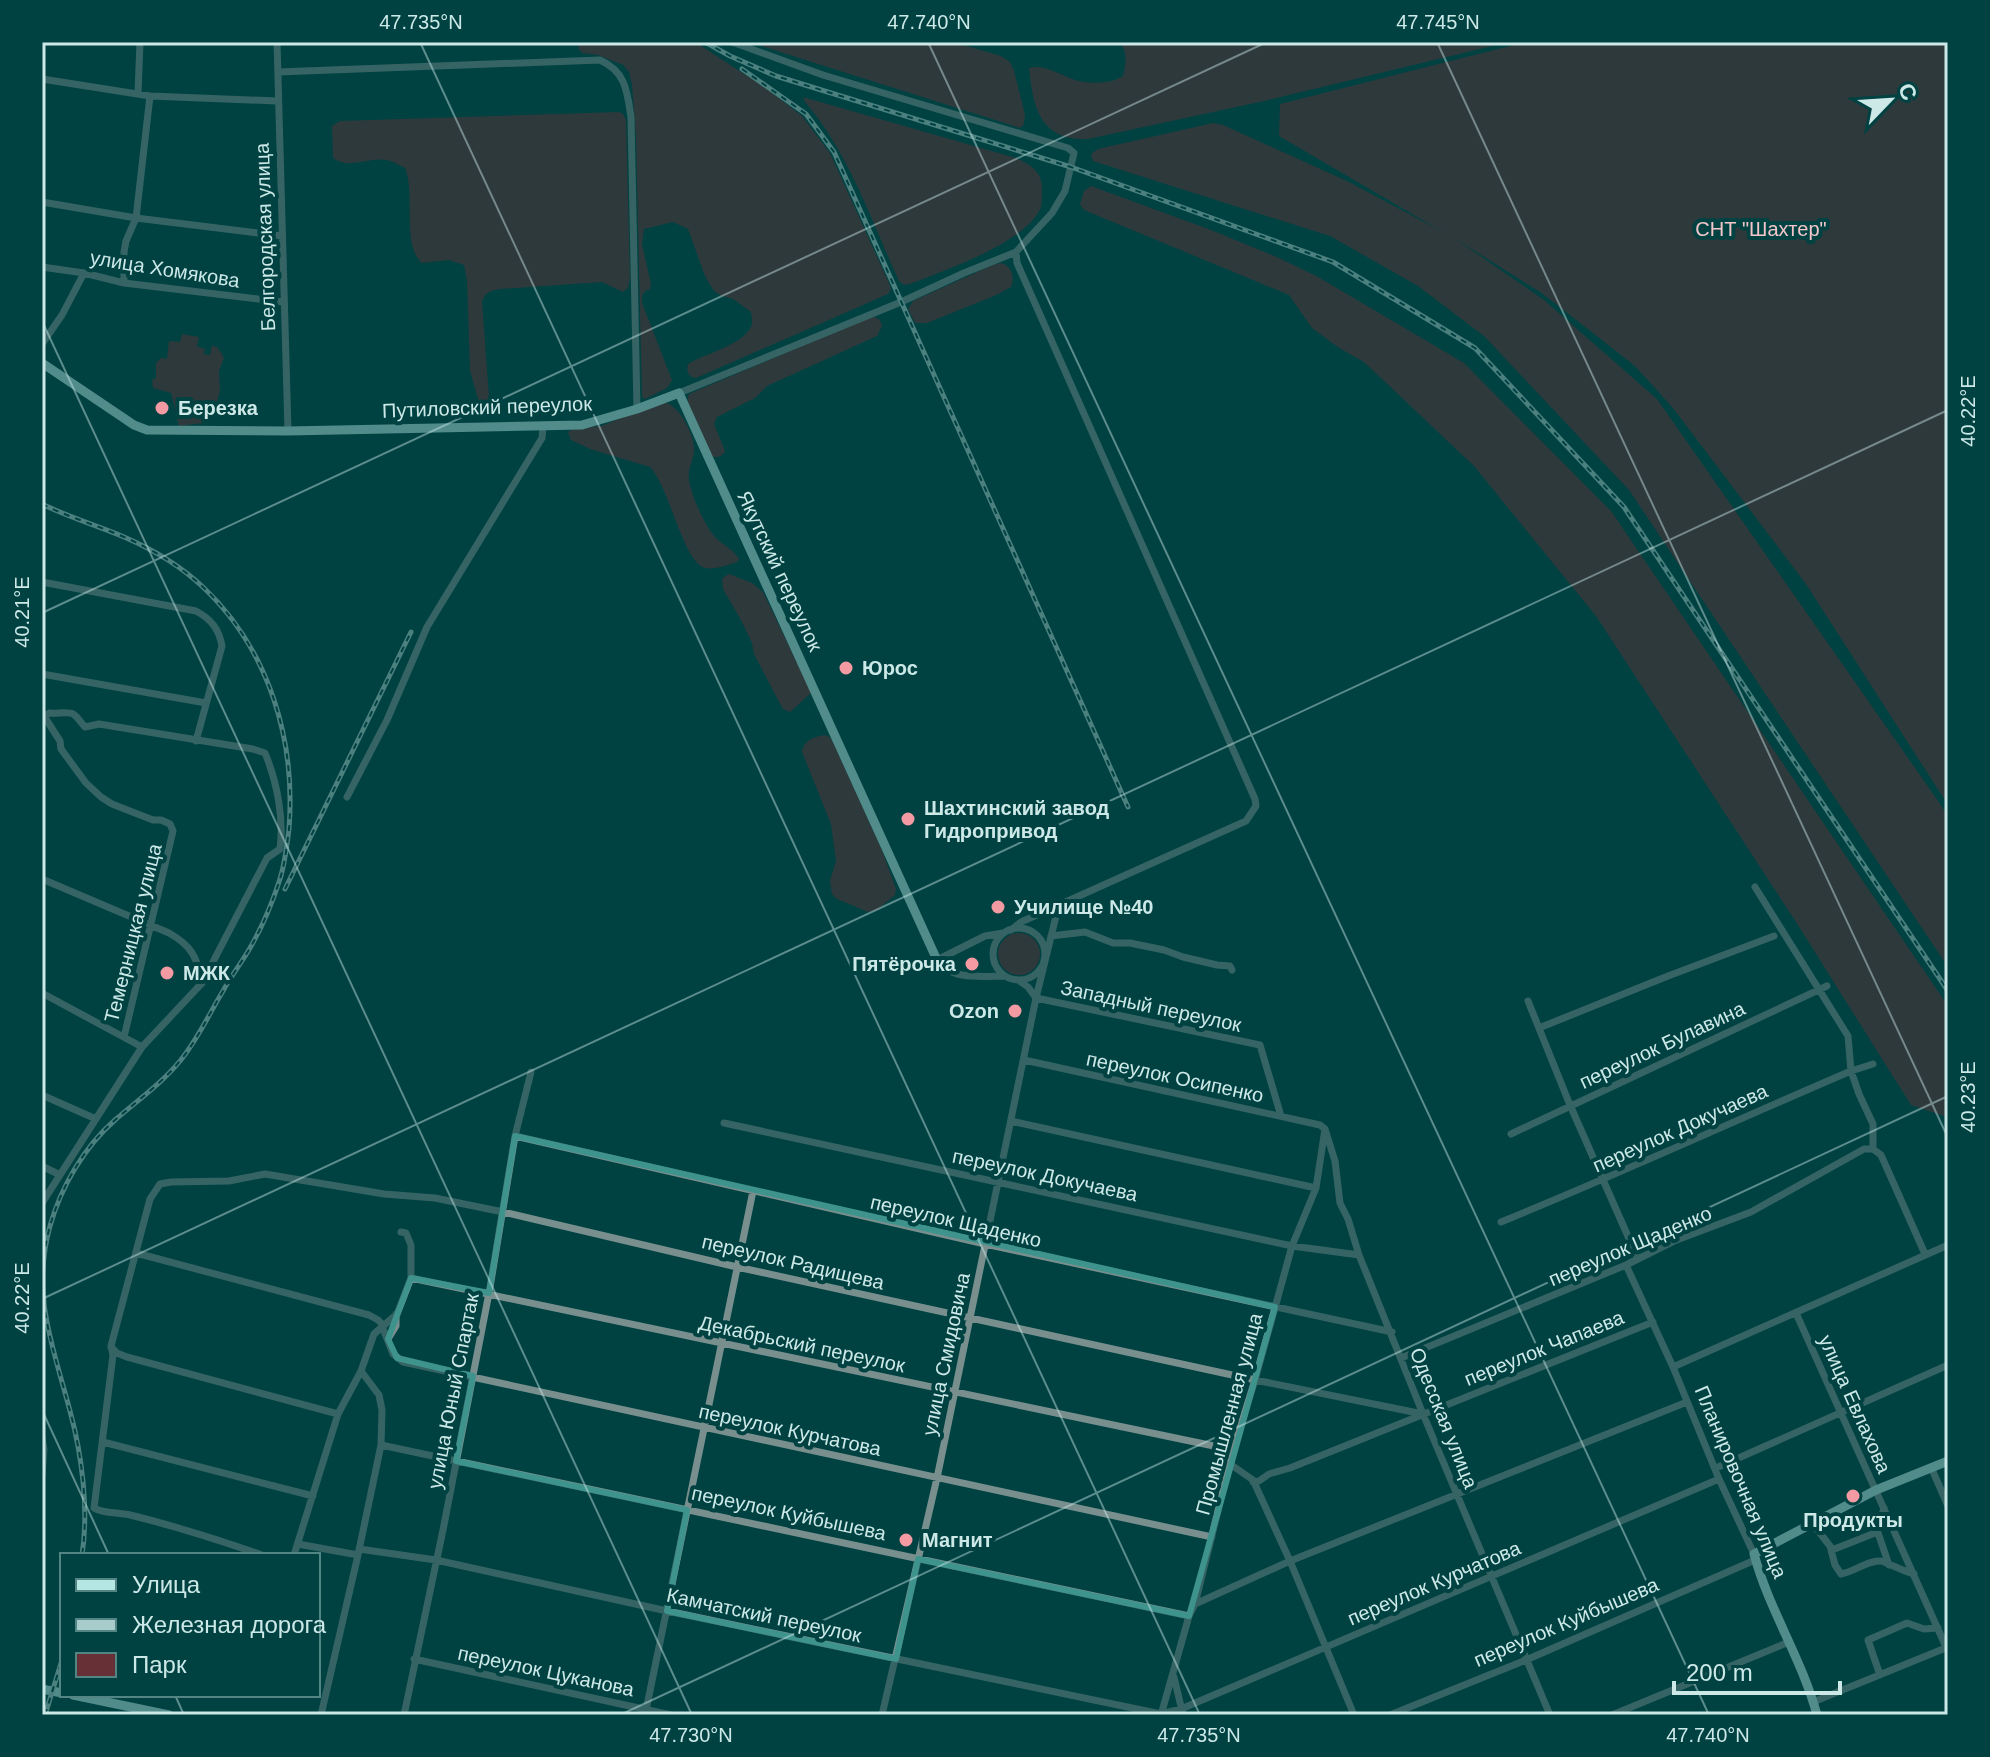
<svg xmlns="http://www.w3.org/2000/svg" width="1990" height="1757" font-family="Arial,sans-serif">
<rect width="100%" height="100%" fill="#004242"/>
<path fill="#673037" d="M578,42H695L767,89L802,116L830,153L889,283L891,289L888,294L696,378C688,377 686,371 688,364C704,354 747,344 752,324C753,321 751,315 751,312L733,299L722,296L714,291L705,276L688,229L673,222L644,229L642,244L651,284L650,289L645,291L642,296V303L672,380L667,388L645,399L642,397L636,136L632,85L629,72L623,65L598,55L583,53L579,50Z
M749,42H953L1001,56L1010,62L1014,71L1025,115L1024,124L1020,128Z
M1120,42H1509L1264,101L1088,139C1040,141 1033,107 1029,68C1046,63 1062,77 1079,81C1087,83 1096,83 1105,82C1112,81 1116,80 1123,76C1126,62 1128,54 1120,42Z
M1526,42H1948V805L1806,584L1673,408L1635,366L1543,294L1454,238L1544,300L1657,399L1936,798L1948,816V967L1629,490L1484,336L1418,286L1330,236L1093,161L1091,154L1098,149L1213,123L1223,125L1347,181L1443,232L1279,136L1280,104Z
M803,97L1016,158C1031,165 1042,171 1042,189C1042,194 1042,202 1041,207C1028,242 943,271 910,284L904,285L899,281C871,220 849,153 805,102Z
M619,112L623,114L626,120L630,278L628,288L623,292L602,282L500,289C490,291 485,292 482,302L490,410L487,414L482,413L470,371L467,280L464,265L449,260L422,263C401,245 416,194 405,168C399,165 393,161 386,160C368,157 349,170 333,158L332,126L340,121Z
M1091,186L1211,230L1279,258L1318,277L1464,363L1611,511L1948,1006V1115L1944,1116L1911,1105L1796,922L1596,616L1474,466L1364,362L1339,348L1312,328L1289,295L1084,210L1080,204L1084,191Z
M1001,263C1012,266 1015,277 1011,287L994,296L927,323H915L908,309L913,301L993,265Z
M873,316L880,320L882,326L877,336L767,386L755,398L717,417L714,424L725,451C722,456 720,457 714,457L711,454L687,401L689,394Z
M182,334L199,337L197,346L205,349L204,354L210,355L212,345L218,348L224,358L219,371L220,391L211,422L179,426L171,393L153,388L152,380L156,378V363L161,358L167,359L169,341L180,342Z
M666,403C680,406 694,435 694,449C694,460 687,469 689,480C691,495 705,527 716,538C724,546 733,549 739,559L737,562C728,565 714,570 705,568C683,562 669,486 650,467L590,449L571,440L568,432L573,429L601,426L658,404Z
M729,574L752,583L763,592L810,690V694L790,712L783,709L779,702L754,654L752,643L742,622L723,589L722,579L725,576Z
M824,735L828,736L832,740L881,848L896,889L895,895L877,910L868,912L861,909L837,899L832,894L830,881L836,861L831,824L802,752C804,740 812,738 824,735Z
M998 954a21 21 0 1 1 42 0a21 21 0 1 1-42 0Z"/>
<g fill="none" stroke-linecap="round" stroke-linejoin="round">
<path stroke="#788f8e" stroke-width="7" d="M277,42L288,431
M732,42L823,75L1068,148L1074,153L1065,191L1052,213L1016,252L1017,263L1255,799L1256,806L1246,821L1021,922L1011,930
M278,72L600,60C626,72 627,91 631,117L637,409
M42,79L150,96L277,101
M138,93L140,42
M42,202L136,218L282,236
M42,267L84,273L124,283L283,302
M124,283V252L126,241L136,218L150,96
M42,344L62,315L84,273
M679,393L901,302L964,273L1016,252
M42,582L196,611C211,619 219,629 222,646L196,741
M42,674L206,703
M44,716L60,741L61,749L86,783L101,797L112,804L153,820H161L170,824L173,831L124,1037
M42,718L49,713C56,714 69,711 73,714C77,716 81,723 85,727L99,724L253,749L265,753C277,782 284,818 280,849L267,858L202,983L142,1047L42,1203
M347,797L387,720L427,627L542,438L543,427
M42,879L169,933C192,946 197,957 202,983
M1755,887L1848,1036L1851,1071L1859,1094L1873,1124V1149
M993 954a26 26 0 1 1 52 0a26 26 0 1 1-52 0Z
M1003,933L985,936L937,960C949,981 985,976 1005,976
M1051,936L1085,932L1113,943H1130L1164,950L1183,957L1217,965L1230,966L1232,970
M1018,980L1028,987L1036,998
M42,993L142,1047
M1036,998L1260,1045L1281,1116
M1528,1001L1570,1105L1638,1259
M1539,1028L1668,976L1774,936
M1024,1060L1320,1125L1325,1129L1316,1188L1292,1246L1255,1380L1233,1450L1195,1604L1189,1616L1161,1715
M42,1095L96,1119
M1011,1121L1316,1188
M724,1123L1292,1246L1359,1255
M1325,1129L1335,1161L1340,1203L1348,1219L1359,1255L1423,1414L1550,1715
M1511,1134L1827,986
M515,1136L985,1244L1392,1332
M42,1166L60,1175
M1501,1222C1619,1174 1734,1121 1851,1071L1873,1064
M136,1253L369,1315L378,1320L383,1325
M1626,1265L1673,1367L1719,1479L1754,1554
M411,1278L1233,1450
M1796,1313L1946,1647
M382,1326L393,1354L403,1362L1212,1537
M388,1339L396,1326V1314
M111,1347L117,1353L127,1357L338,1414
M1401,1358L1626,1265L1674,1241L1751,1212L1864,1149H1873L1881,1155L1925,1254
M1673,1367L1948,1245
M42,1438L44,1449L42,1475
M103,1442L313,1496
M381,1445L1189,1616
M1230,1464L1253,1480L1290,1561L1354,1715
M1931,1467L1948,1506
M1716,1468L1948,1365
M1253,1482L1259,1481L1269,1474L1290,1468L1653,1322
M1812,1523L1830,1546L1835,1565L1841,1574C1854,1572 1868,1560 1881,1561C1888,1563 1905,1572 1914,1574
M1877,1530L1889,1565
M298,1544L358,1555
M359,1549L436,1560L667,1611L1161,1714L1181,1709L1719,1479
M1832,1550L1875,1533L1879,1526L1884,1508
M262,1555C219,1540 175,1526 130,1515C118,1512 104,1514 94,1508L113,1355L111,1346L150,1199L160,1184L171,1182L229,1181L265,1174L384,1194L435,1198L503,1212L737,1267L1255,1380L1423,1414
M294,1555L338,1414L361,1371L374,1334L397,1314L411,1278V1245L406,1233L401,1232
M1195,1604L1290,1561L1687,1402
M414,1659L671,1715
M1880,1675L1868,1640L1907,1623L1924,1629L1938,1628
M1174,1677L1183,1715
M1813,1702L1948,1647
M321,1715L358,1555L381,1445L382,1410L379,1395L361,1371
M404,1715L443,1530L489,1293L515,1136L531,1072
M645,1715L753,1191
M882,1715L937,1478L1036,998L1059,904
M1390,1715L1526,1660L1755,1560
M1612,1715L1789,1642"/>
<path stroke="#b4e6e4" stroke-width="9" d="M42,363L134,425L147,430L288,431L582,425L637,409L679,393L937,960
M42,1689L62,1693
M73,1695L169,1715
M1817,1715C1802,1659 1769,1610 1754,1554L1876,1490L1948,1461"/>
<g stroke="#a8cccb" stroke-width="5">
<path id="rail" d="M705,42L730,56L776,76L1071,167L1333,262L1475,348L1624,507L1948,991
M742,69L806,114L834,152L1128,807
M42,504C68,517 96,525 124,537C152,549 182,567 204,588C269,650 296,740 289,829C287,845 285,863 280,879C272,904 261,930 247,953C239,966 230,978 223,991C209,1014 198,1039 180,1061C161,1084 138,1100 115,1120C84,1147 61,1187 50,1226C31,1295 53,1346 70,1411C82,1455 89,1510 82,1555
M285,889L411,632
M45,1715L62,1660"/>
</g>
<use href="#rail" stroke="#004242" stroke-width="2" stroke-dasharray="6" stroke-linecap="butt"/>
</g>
<path d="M0 0H1990V1757H0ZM515,1136L1275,1307L1189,1616L918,1559L896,1659L667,1611L687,1510L456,1461L473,1376L397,1358L388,1339L411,1278L489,1293Z" fill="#004242" fill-opacity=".55" fill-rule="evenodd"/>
<path fill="none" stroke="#3e938c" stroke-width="6" stroke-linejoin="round" d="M515,1136L1275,1307L1189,1616L918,1559L896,1659L667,1611L687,1510L456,1461L473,1376L397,1358L388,1339L411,1278L489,1293Z"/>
<path fill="none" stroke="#cce9e8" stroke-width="2" stroke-opacity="0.45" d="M420,42L1200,1715M928,42L1709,1715M1437,42L1948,1138M1945,42L1948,49M42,321L692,1715M42,613L1267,42M42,1299L1948,410M42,1410L109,1555M175,1695L184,1715M620,1715L1948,1096"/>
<g fill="#f49aa3" stroke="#004242" stroke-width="3">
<circle cx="162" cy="408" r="8"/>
<circle cx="846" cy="668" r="8"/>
<circle cx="908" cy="819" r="8"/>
<circle cx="998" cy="907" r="8"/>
<circle cx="972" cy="964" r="8"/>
<circle cx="167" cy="973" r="8"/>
<circle cx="1015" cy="1011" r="8"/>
<circle cx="1853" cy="1496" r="8"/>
<circle cx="906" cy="1540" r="8"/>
</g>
<g text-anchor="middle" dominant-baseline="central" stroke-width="8" stroke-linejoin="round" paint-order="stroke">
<g font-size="20" fill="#f2c5c8" stroke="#004242">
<text x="1761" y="229">СНТ "Шахтер"</text>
</g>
<g font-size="20" fill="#cce9e8" stroke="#004242">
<text transform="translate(265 237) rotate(-92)">Белгородская улица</text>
<text transform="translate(165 269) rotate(9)">улица Хомякова</text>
<text transform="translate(487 407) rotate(-2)">Путиловский переулок</text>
<text transform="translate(780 571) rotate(65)">Якутский переулок</text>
<text transform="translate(133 933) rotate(-76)">Темерницкая улица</text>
<text transform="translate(1151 1006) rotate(12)">Западный переулок</text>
<text transform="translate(1662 1045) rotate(-25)">переулок Булавина</text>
<text transform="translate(1175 1077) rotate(12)">переулок Осипенко</text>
<text transform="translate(1680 1128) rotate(-24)">переулок Докучаева</text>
<text transform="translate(1045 1175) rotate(12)">переулок Докучаева</text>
<text transform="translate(956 1221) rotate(13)">переулок Щаденко</text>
<text transform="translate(1630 1246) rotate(-23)">переулок Щаденко</text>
<text transform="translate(793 1262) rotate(13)">переулок Радищева</text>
<text transform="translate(802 1344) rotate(12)">Декабрьский переулок</text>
<text transform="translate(1544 1348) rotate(-22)">переулок Чапаева</text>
<text transform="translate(946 1354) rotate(-78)">улица Смидовича</text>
<text transform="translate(453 1391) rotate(-79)">улица Юный Спартак</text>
<text transform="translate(1855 1404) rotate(66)">улица Евлахова</text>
<text transform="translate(1229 1414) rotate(-75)">Промышленная улица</text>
<text transform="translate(1444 1418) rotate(68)">Одесская улица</text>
<text transform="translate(790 1430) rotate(12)">переулок Курчатова</text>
<text transform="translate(1741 1482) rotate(67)">Планировочная улица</text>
<text transform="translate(789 1513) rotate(12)">переулок Куйбышева</text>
<text transform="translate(1434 1583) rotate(-23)">переулок Курчатова</text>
<text transform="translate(764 1615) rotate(12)">Камчатский переулок</text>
<text transform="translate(1566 1622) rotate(-23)">переулок Куйбышева</text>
<text transform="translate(546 1671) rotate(12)">переулок Цуканова</text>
</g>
<g font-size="20" font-weight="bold" fill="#cce9e8" stroke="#004242" text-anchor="start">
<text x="178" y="408">Березка</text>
<text x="862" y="668">Юрос</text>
<text x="924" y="808">Шахтинский завод<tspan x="924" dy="23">Гидропривод</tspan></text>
<text x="1014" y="907">Училище №40</text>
<text x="956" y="964" text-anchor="end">Пятёрочка</text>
<text x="183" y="973">МЖК</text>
<text x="999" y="1011" text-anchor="end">Ozon</text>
<text x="1853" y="1520" text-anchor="middle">Продукты</text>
<text x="922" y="1540">Магнит</text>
</g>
</g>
<rect width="1990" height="1757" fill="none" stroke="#004242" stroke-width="88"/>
<rect x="60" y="1553" width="260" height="144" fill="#004242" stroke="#528584" stroke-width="2"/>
<rect x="76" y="1579" width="40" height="12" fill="#b4e6e4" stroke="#528584" stroke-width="2"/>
<text x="132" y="1593" font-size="24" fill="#cce9e8">Улица</text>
<rect x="76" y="1619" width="40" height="12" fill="#a8cccb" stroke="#528584" stroke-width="2"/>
<text x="132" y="1633" font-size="24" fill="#cce9e8">Железная дорога</text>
<rect x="76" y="1653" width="40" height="24" fill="#673037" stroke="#528584" stroke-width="2"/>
<text x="132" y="1673" font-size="24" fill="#cce9e8">Парк</text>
<g transform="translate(1890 100) rotate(65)" stroke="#004242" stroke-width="6" paint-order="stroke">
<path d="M0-6L14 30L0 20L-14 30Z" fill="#cce9e8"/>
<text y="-12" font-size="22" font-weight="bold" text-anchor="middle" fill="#cce9e8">С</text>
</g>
<path d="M1674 1681v12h166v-12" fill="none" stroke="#cce9e8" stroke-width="4"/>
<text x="1686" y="1681" font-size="24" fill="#cce9e8" stroke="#004242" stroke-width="6" paint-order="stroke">200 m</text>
<rect x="44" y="44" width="1902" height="1669" fill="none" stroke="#cce9e8" stroke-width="3"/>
<g font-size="20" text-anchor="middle" fill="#cce9e8">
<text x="421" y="29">47.735°N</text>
<text x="929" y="29">47.740°N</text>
<text x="1438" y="29">47.745°N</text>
<text transform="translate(1968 411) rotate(-90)" y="7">40.22°E</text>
<text transform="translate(22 612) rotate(-90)" y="7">40.21°E</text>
<text transform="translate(1968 1097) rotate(-90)" y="7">40.23°E</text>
<text transform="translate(22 1298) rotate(-90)" y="7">40.22°E</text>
<text x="691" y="1742">47.730°N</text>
<text x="1199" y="1742">47.735°N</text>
<text x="1708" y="1742">47.740°N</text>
</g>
</svg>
